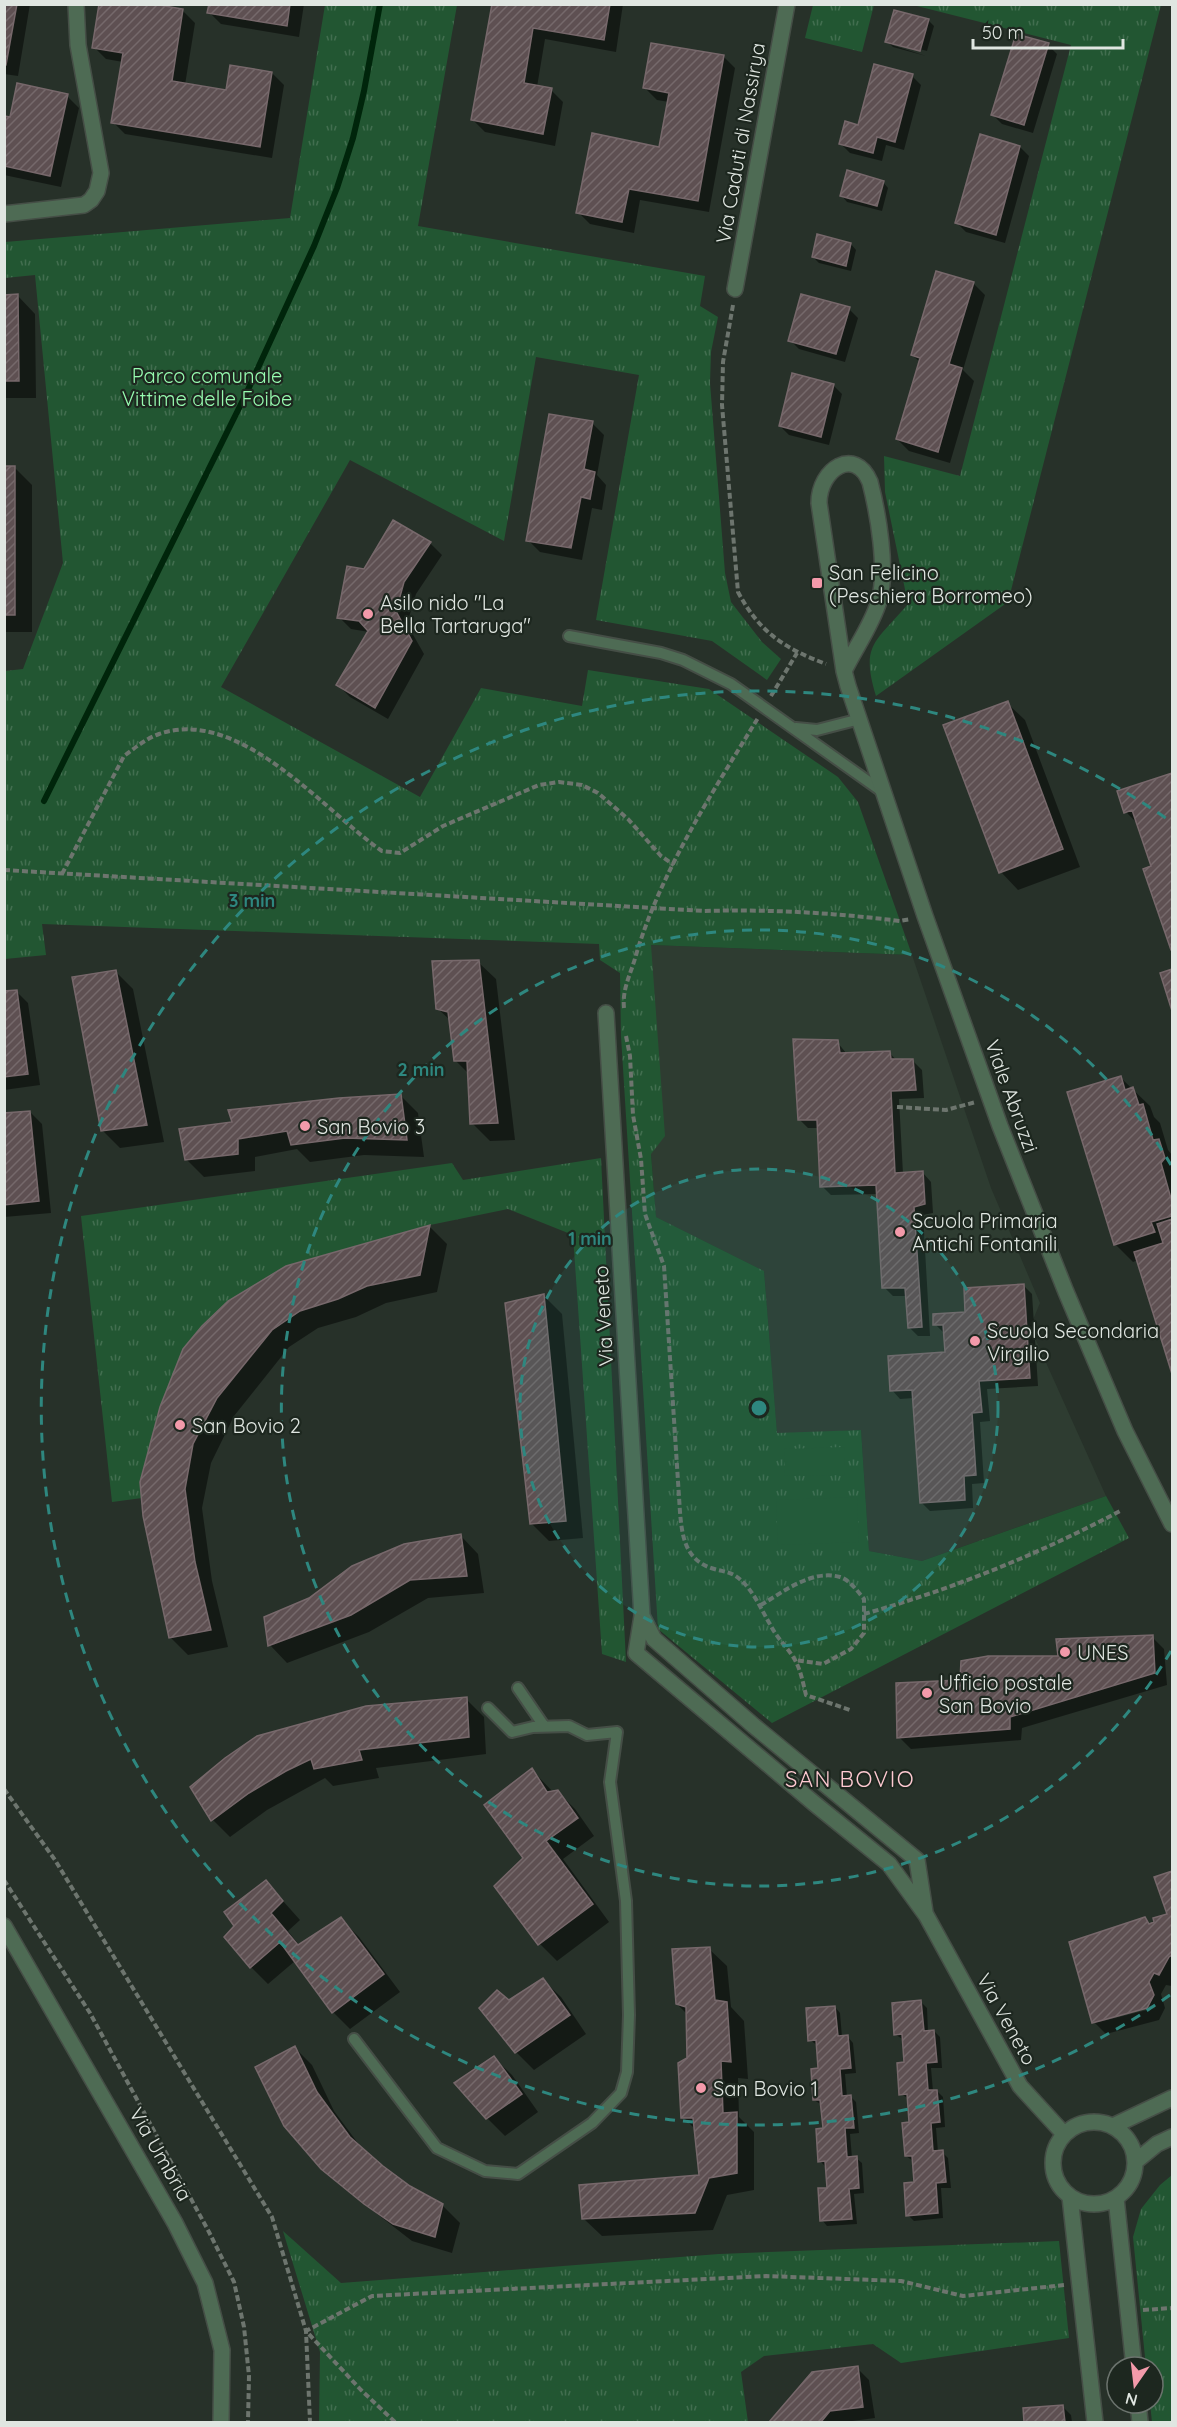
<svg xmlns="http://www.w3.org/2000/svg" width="1177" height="2427" font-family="Quicksand,sans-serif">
<defs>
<pattern id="park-tufts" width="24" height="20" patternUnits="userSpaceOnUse" patternTransform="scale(1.5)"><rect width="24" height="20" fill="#225632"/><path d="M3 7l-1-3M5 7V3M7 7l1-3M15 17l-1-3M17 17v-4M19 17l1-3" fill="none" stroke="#426e4f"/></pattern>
<pattern id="building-hatch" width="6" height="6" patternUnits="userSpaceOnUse" patternTransform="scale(1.5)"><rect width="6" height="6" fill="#5e5052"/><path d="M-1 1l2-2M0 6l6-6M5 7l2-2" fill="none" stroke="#75696b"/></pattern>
</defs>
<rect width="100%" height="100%" fill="#273129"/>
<path fill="#2e3c31" d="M651,945L912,955L991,1188L1040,1303L1030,1327L1106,1496L922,1561L869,1551L861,1430L777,1434L764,1271L656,1217L651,1154Z"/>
<path fill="url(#park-tufts)" d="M325,5H457L418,226L705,276L700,306L718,317L711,352L710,383L725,573L731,602L762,642L781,659L767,680L712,641L596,620L639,375L536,357L504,541L350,460L221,687L420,797L481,688L582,706L588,670L709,689L838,777L858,802L912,955L651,945L665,1136L651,1154L656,1217L764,1271L777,1433L861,1430L869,1551L922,1561L1106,1496L1129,1538L772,1723L658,1629L621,1036L620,973L600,960L599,944L42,924L46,955L5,959V671L23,669L63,563L35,275L5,278V242L290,218Z
M813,5H874L862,52L805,38Z
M913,5H1161L1008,602L876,696C860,644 876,642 908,604L885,492L884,456L960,476L1071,45Z
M601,1158L626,1662L602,1654L573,1235L508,1209L430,1225L286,1266L228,1301L202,1326L183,1349L160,1407L140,1482L142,1498L112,1502L81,1216L452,1163L463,1180Z
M1172,2175V2422H1152L1150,2403H1153V2367H1146L1133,2237L1141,2209L1160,2185Z
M283,2231L341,2283L719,2254L1059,2241L1069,2338L901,2363L873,2344L764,2356L741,2372L748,2422H319L320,2352Z"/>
<path fill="#225632" d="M844,1447L845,1475L785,1476L784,1449Z
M857,1497L859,1542L778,1545L776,1500Z"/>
<path fill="#0007" fill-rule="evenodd" d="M4,4H30L18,76L4,74Z
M210,4H304L299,37L221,24L209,12Z
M493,4H623L616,52L545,39L537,87L551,90L563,102L555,146L485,132L473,120Z
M183,11L195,23L185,85L227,92L272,73L284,85L272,158L125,134L113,122L123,62L106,59L94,47Z
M928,20L934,26L927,51L892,42V45L926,56L893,47L887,41Z
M1048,45L1057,54L1033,133L1002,124L993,115Z
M723,56L735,68L709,212L640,200L634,233L590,224L578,212L661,148L669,102L657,100L645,88Z
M912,76L921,85L904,150L886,145L882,161L850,153L841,144Z
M67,96L79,108L61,187L4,175V117L11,119Z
M1020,147L1029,156L1005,243L966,232L957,223Z
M883,182L888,188L882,211L847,202L842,196Z
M851,244L856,250L851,271L819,263L813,257Z
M973,283L985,295L963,370L974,381L950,463L909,451L897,439L920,362L912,355Z
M4,296H18L35,314L36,398H4Z
M849,309L858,318L845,362L799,349L790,340Z
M833,385L842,394L829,445L789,435L780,426Z
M592,423L604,435L597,475L606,485L602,510L592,508L582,560L540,552L528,540Z
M4,467H14L32,485V632H4Z
M430,543L442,555L416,594L407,624L424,654L388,719L350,697L338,685L369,632L351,629L339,617L365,571Z
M1007,703L1025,720L1080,867L1018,890L1001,872Z
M1171,775L1172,776V950L1153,867L1139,825L1126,812Z
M478,962L496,979L515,1140L490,1141L472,1123L469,1074L455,1060L451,1021L437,1008Z
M116,972L133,989L164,1142L120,1148L102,1130Z
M16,991L28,1003L40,1085L4,1090V993Z
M837,1042L847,1054L889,1052L897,1061H913L922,1070L924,1098L899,1099L903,1174L923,1173L931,1182L933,1213L923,1215L930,1336H918L909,1327L907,1296H893L884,1287L878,1194L831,1195L822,1186L819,1128H808L799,1119Z
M1120,1077L1150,1106L1154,1117L1160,1123L1168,1150L1172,1155V1369L1138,1260L1133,1262L1115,1244Z
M400,1095L418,1113L424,1157L364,1155L310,1162L297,1149L255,1157V1171L204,1177L186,1159L234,1124Z
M30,1112L42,1124L51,1213L4,1217V1115Z
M430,1227L447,1244L437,1292L386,1303L356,1317L318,1328L289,1347L234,1416L211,1463L202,1508L212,1581L228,1647L188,1655L170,1637L144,1516L287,1268Z
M1024,1286L1032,1294L1038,1386L987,1389L990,1421L980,1422L984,1483L972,1484L973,1508L930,1511L921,1502L914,1398L900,1399L892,1390L947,1354L944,1333L935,1324L967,1313Z
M544,1296L562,1314L583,1538L549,1541L531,1523Z
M461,1536L478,1554L484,1593L428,1598L369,1632L287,1663L270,1645L265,1618Z
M1152,1637L1164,1649L1167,1685L1022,1728L1021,1740L911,1749L899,1737L961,1681Z
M466,1699L484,1717L486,1754L376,1768L379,1778L333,1786L325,1778L267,1810L230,1837L213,1820L366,1707Z
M532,1770L553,1792L557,1791L575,1809L594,1836L563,1859L609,1922L557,1961L540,1944L525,1858Z
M1172,1872V1986L1166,1985L1161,1994L1165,2008L1159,2020L1106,2034L1094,2022L1144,1919L1150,1925L1169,1915L1156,1878ZM1154,2005L1155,2008L1099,2022V2019Z
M266,1882L300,1920L288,1931L300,1946L341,1919L359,1937L400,1992L350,2029L333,2012L295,1961L268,1984L251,1967Z
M709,1949L727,1966L731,2007L744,2021L748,2079L738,2078L739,2117L754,2132V2190L727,2195L713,2230L602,2236L584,2219L701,2177L696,2130L683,2117L689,2058L687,2014L677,2004Z
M543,1980L561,1997L586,2034L534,2070L516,2052L481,2008L509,2002Z
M921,2002L927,2008L928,2032L934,2031L940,2037L942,2068H931L933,2091H937L943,2097L945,2127L936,2128L938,2152H942L948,2158L951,2188H941L943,2218L914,2221L908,2215L915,2184L913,2161L906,2156L911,2124L909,2099L901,2094L906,2064L904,2040L896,2035Z
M835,2007L840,2013L842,2037H848L853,2043L856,2073L845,2074L847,2097H851L856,2102L859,2133L850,2134L852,2158H856L862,2163L864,2193L854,2194L857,2224L827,2226L822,2220L829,2189L826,2167L820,2161L824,2130L822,2105L814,2100L820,2069L818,2046L810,2040Z
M295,2048L312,2065L334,2111L363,2150L409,2187L442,2205L460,2223L452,2253L412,2241L341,2186L322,2168Z
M494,2058L512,2075L538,2112L505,2136L487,2118Z
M857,2368L869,2380L875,2418L845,2422H771L812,2374Z
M1062,2406L1071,2415L1072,2422H1026L1025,2410Z"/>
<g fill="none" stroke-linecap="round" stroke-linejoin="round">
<path stroke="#00250b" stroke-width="6" d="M44,801L246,394L314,246L337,188L353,138L364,91L380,4"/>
</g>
<path fill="url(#building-hatch)" stroke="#77686b" stroke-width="1.5" d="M4,4H17L6,65H4Z
M99,4H153L183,9L172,81L226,90L230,65L272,72L260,147L111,123L123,53L92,48Z
M209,4H290L287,26L207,13Z
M492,4H610L604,40L533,28L524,83L552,88L543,134L471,120Z
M894,10L929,19L920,51L885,42Z
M1016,34L1049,43L1024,125L991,115Z
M651,43L724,55L698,201L629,189L622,222L576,213L592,133L659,147L669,93L643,88Z
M874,64L913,74L895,142L877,137L873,153L839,144L845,121L858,125Z
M17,83L68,94L50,176L4,166V116L10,117Z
M980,134L1020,146L996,235L955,223Z
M847,170L884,181L877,206L840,196Z
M817,234L851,243L846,266L812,257Z
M936,271L974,282L949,364L962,368L938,452L896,439L920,358L911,355Z
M18,294L19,381H4V295Z
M801,294L850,307L836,354L788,341Z
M792,373L834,384L821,437L779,426Z
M549,414L593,421L584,469L595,472L590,499L581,497L571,548L526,541Z
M4,466H15V615H4Z
M393,520L431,542L404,582L396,611L412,641L375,708L336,685L368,631L359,621L337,618L347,566L364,569Z
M1008,701L1063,849L999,873L943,725Z
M1172,773V950H1171L1143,869L1151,866L1132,810L1124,813L1117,791Z
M479,960L498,1123L470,1124L467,1061H454L448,1012L436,1009L432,961Z
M1172,969V1011L1160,973Z
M116,970L147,1125L101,1131L72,977Z
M17,990L28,1074L4,1077V991Z
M793,1039L838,1040L840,1053L890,1051L891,1059H913L916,1090L891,1091L895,1173L923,1171L925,1204L914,1207L922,1327L908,1328L905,1288H882L876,1185L820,1187L817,1120H798Z
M1121,1076L1125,1090L1133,1087L1139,1105L1143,1104L1153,1140L1159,1139L1165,1158L1161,1163L1172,1202V1216L1151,1222L1155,1232L1114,1245L1067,1092Z
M401,1094L407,1140L345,1138L291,1145L287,1131L238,1139V1154L185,1160L179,1129L232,1122L228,1110L339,1098Z
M30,1111L39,1201L4,1205V1113Z
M1172,1219V1374L1134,1252L1163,1243L1157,1224Z
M430,1225L420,1275L367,1286L338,1299L300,1311L272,1330L217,1398L193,1444L185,1489L195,1562L211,1630L169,1638L143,1516L140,1482L160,1407L183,1349L202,1326L228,1301L286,1266Z
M1024,1284L1030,1378L979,1381L982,1412L972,1413L976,1475L964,1476L965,1500L920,1503L912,1390L890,1391L888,1356L945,1352L943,1325H933V1314L965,1312L964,1288Z
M544,1294L566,1521L530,1524L505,1303Z
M461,1534L467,1576L410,1580L351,1615L268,1646L264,1617L309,1598L352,1566L404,1544Z
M1153,1635L1155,1673L1010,1717V1729L897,1738L896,1683L960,1680L961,1661L988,1656H1058L1056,1639Z
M467,1697L469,1737L359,1750L362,1760L314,1769L311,1759L286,1771L249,1793L211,1821L190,1787L225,1758L257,1736L366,1706Z
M532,1768L547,1792L558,1790L578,1818L546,1841L593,1904L538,1945L494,1886L523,1858L484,1805Z
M1172,1871V1955L1169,1957L1159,1975L1154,1973L1149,1982L1154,1995L1147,2008L1092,2023L1069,1942L1145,1917L1149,1924L1154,1922L1153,1918L1167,1914L1154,1877Z
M266,1880L283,1901L271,1913L298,1945L341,1917L384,1974L332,2013L280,1942L250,1968L224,1937L234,1926L224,1912Z
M710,1947L715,2000L727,2002L731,2062L721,2061L723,2113L737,2112V2173L709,2178L695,2213L582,2219L579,2185L699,2175L693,2118H681L678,2063L687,2058L686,2007L676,2004L672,1949Z
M543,1978L570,2015L515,2053L479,2008L497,1990L509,2000Z
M921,2000L924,2031L934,2030L937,2062L926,2063L928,2090H937L940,2122L931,2123L933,2151L943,2150L946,2182L936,2183L938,2213L906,2216L904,2183L914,2182L912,2156H905L902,2123L909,2122L907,2094L899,2095L897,2063L904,2062L902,2034L894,2035L892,2003Z
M835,2006L838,2036L848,2035L851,2068L840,2069L842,2096L851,2095L854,2128H845L847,2157L857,2156L859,2188L849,2189L852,2219L820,2221L818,2188H827L825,2161L818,2162L816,2129L823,2128L820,2100H813L811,2069L818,2068L816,2040L808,2041L806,2008Z
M295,2046L317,2092L350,2137L383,2166L410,2186L443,2204L435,2237L393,2224L364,2204L321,2169L284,2126L255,2067Z
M494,2056L522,2094L486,2119L454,2083Z
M858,2366L863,2407L830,2411L821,2422H769L812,2372Z
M1063,2405L1065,2422H1024L1023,2408Z"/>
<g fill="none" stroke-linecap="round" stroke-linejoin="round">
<g stroke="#454e46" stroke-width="14">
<path id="lane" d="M569,636L661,653L683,660L731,684L883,792
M796,728L817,730L860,719
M518,1688L544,1726
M354,2039L437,2148L485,2171L518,2174L592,2123L621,2093L627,2072L629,2015L626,1901L610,1782L617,1732L587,1735L569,1726L533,1727L512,1732L488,1708"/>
</g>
<g stroke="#454e46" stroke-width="18">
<path id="street" d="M4,214L84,205L91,200L97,191L101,173L78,45L76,4
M735,289L787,4
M844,671C855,648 872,625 879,601C888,570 878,513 870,482C855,446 819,469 819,503L844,671L848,686L925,916L1000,1126L1066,1292L1125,1431L1172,1524
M606,1013L642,1616L636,1653L815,1804L889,1864L926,1915L1020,2086L1064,2134
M642,1616L654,1639L754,1726L917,1860L925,1912
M4,1926L175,2223L205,2283L222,2350L221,2422
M1053 2163a41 41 0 1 1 82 0a41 41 0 1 1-82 0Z
M1113,2126L1172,2098
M1135,2162L1157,2144L1172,2137
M1070,2197L1095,2422
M1116,2198L1134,2367
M1138,2403L1140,2422"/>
</g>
<path stroke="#6d756e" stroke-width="4" stroke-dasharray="6 3" stroke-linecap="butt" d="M733,305L723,362L722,405L738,592C760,633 784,648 826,664
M771,696L797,653
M4,870L704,911C770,909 835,913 900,921L911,919
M62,874L124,756C135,748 145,739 159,734C240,706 324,811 382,851L400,853L443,826L539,785L559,782L582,785L598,793L628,819L661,856L674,865
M624,1008C622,988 631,974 636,955C661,871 712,793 758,718
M626,1036L630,1056L633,1115L641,1159L645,1214L664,1266L680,1512C682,1536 685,1559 711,1568C726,1573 731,1570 744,1583C756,1596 762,1611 771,1626C777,1638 788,1648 795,1660C801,1671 803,1683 806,1695L850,1710
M897,1107L946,1110L976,1102
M761,1605C783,1592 812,1569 840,1577C850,1580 858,1592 864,1599V1633L851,1649L823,1664L795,1660
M864,1614C953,1589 1039,1554 1120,1511
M4,1789L55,1860L272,2217L306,2331L310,2422
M4,1880L90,2013L209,2232L234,2282L244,2327L249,2376L248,2422
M1143,2310L1172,2308
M395,2422L361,2390L306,2331L372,2296L766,2276L901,2281L963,2296L1064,2285"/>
<use href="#lane" stroke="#4e6b54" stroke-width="10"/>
<use href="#street" stroke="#4e6b54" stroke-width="15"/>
</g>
<circle cx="759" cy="1408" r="239" fill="#2e877f" fill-opacity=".12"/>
<g fill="none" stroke="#2e877f" stroke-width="3" stroke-dasharray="10 8">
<circle cx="759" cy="1408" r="239"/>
<path d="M1171 1651A478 478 0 1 1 1171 1165"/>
<path d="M1170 1995A717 717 0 1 1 1170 821"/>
</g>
<g fill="#f39aaa" stroke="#1d271f" stroke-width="2">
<rect x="811" y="577" width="12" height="12" rx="3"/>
<circle cx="368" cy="614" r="6"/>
<circle cx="305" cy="1126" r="6"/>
<circle cx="900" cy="1232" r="6"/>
<circle cx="975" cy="1341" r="6"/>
<circle cx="180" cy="1425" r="6"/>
<circle cx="1065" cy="1652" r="6"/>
<circle cx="927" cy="1693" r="6"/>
<circle cx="701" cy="2088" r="6"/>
</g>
<g text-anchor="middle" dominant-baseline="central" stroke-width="4.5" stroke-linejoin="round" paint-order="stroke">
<g font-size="20" fill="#e0e6e1" stroke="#1d271f">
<text transform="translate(740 143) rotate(-80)">Via Caduti di Nassirya</text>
<text transform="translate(1012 1096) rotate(70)">Viale Abruzzi</text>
<text transform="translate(603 1316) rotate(-93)">Via Veneto</text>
<text transform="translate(1007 2019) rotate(61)">Via Veneto</text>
<text transform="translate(161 2154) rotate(60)">Via Umbria</text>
</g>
<g font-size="20" fill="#97fcb0" stroke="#1d271f">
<text x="207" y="375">Parco comunale<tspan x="207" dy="23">Vittime delle Foibe</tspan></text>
</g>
<g font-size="20" fill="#e0e6e1" stroke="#1d271f" text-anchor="start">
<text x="829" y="572">San Felicino<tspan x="829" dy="23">(Peschiera Borromeo)</tspan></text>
<text x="380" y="602">Asilo nido "La<tspan x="380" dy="23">Bella Tartaruga"</tspan></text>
<text x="317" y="1126">San Bovio 3</text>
<text x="912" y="1220">Scuola Primaria<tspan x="912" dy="23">Antichi Fontanili</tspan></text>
<text x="987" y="1330">Scuola Secondaria<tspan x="987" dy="23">Virgilio</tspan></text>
<text x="192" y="1425">San Bovio 2</text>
<text x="1077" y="1652">UNES</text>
<text x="939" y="1682">Ufficio postale<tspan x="939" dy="23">San Bovio</tspan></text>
<text x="713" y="2088">San Bovio 1</text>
</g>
<g font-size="22" letter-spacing="1.5" fill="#ffcad2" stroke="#1d271f">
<text x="850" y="1779">SAN BOVIO</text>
</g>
</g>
<circle cx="759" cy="1408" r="9" fill="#2e877f" stroke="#1d271f" stroke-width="3"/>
<g font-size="18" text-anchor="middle" font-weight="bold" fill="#2e877f" stroke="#1d271f" stroke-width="4.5" stroke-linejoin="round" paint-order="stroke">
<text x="252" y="907">3 min</text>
<text x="421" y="1076">2 min</text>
<text x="590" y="1245">1 min</text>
</g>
<rect width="1177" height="2427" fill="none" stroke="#e0e6e1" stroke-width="12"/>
<g transform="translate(1135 2385) rotate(194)"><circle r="28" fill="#1d271f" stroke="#6b736d" stroke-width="1.5"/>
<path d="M0-4.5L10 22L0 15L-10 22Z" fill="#f39aaa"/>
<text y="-9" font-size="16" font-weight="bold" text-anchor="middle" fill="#e0e6e1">N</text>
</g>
<path d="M973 39v9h150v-9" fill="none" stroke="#e0e6e1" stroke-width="3"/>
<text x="982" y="39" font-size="18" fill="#e0e6e1" stroke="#1d271f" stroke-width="4.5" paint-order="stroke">50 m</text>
</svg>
